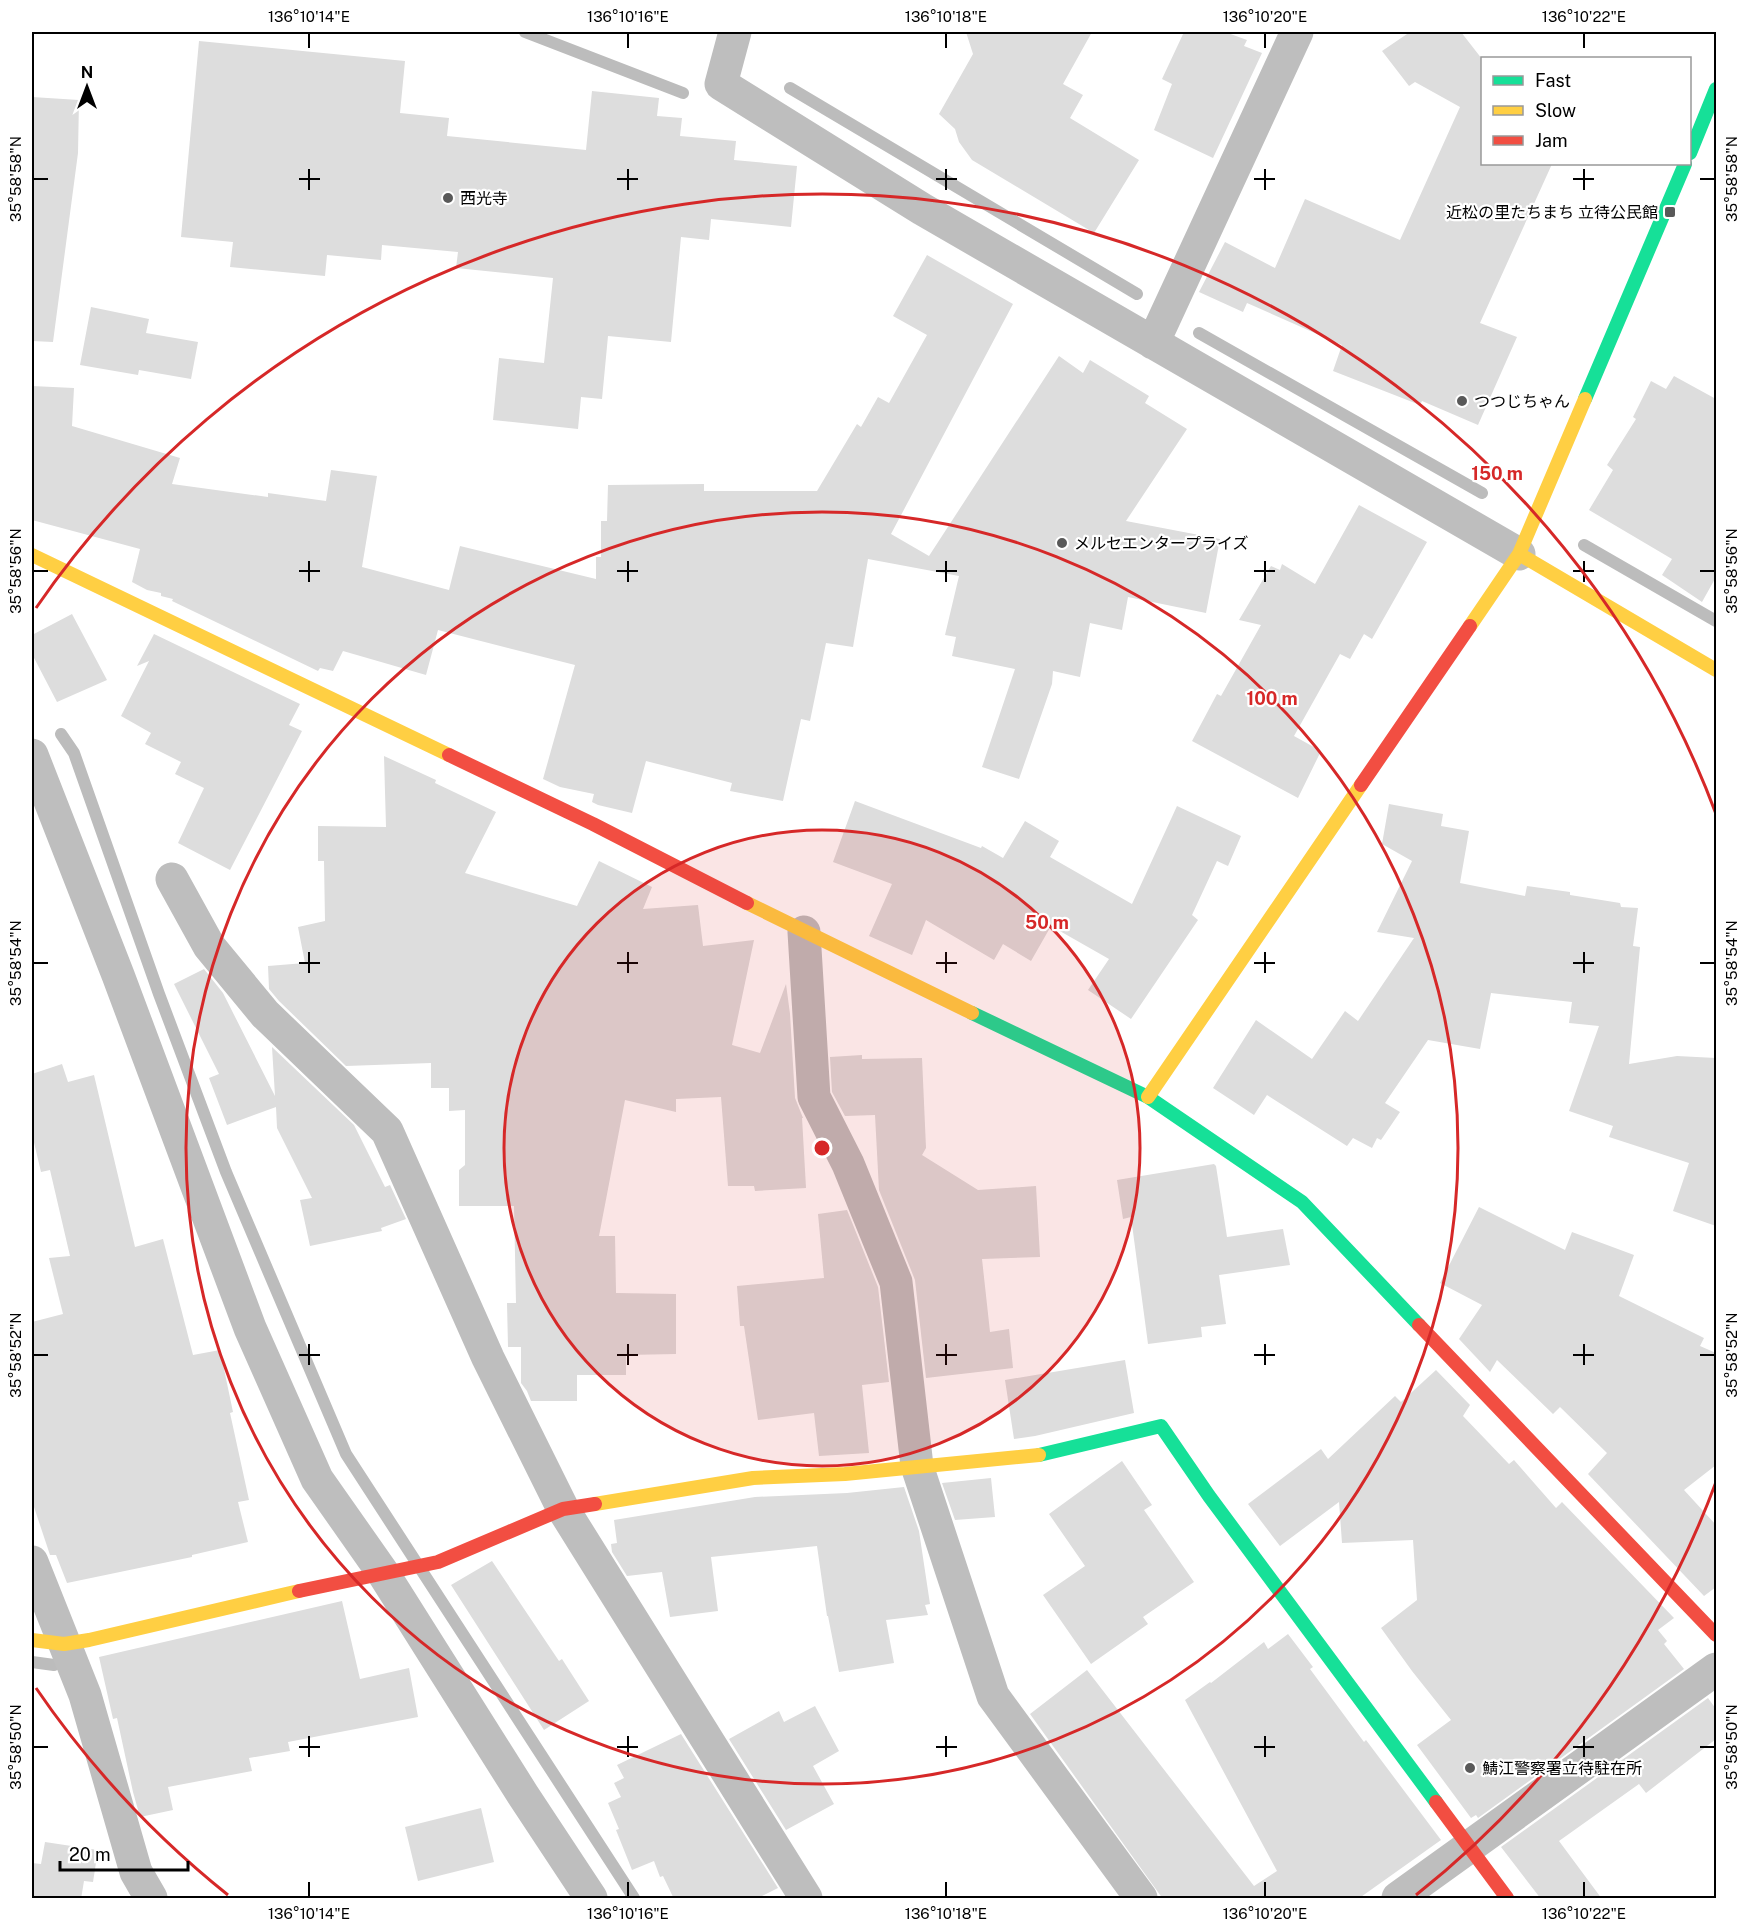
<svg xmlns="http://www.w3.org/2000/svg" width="1748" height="1930" font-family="'Public Sans','Noto Sans JP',sans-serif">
<rect width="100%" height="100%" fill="#fff"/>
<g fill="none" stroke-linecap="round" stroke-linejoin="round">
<path stroke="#bcbcbc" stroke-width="12" d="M525,32L683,93
M790,88L1137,294
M1199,333L1482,493
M1584,545L1716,621
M61,734L74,753L159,994L226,1172L346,1454L634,1898
M32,1662L54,1665"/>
</g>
<path fill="#ddd" d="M966,32H1092L1063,84L1083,95L1070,118L1139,160L1094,233L972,160L959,142L955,129L939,114L973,54Z
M1184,32H1225L1247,40L1244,46L1262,53L1213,158L1154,130L1172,84L1162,79Z
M1410,32H1461L1482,59V57V164H1552L1480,323L1517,337L1478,425L1422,401L1420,405L1333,371L1342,345L1247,303L1243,312L1199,292L1225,242L1275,268L1305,199L1400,240L1460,107L1415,82L1409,86L1382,51Z
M199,41L405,61L400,113L449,118L447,136L586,150L592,91L659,98L657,116L682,118L680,136L736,141L734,160L797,166L791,227L711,219L709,240L681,237L671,342L608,336L602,399L581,397L578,429L493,420L499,358L544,363L553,278L456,268L458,252L382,245L381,260L327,255L325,276L230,267L233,242L181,237Z
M32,97L79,100L78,153L53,342L32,341Z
M927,255L1013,304L891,534L929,556L1059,356L1083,373L1090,360L1149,396L1145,403L1187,429L1126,521L1220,539L1206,613L1128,597L1122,630L1090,623L1080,677L1053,671L1052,684L1019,779L982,767L1015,669L952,656L956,637L945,635L959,576L868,559L853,647L826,643L810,721L801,719L783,801L730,791L732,783L646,761L632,813L598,805L592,802L594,794L560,787L543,779L575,665L438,630L426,675L343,651L333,671L320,668L318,671L172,601L173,599L161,596V593L147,590L132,582L140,549L32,520V386L74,388L72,426L180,458L172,484L268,497V493L326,501L331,470L377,476L362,567L449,590L460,546L596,579V557H601V521H607L608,485L704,484V491H817L857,424L861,427L878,397L889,403L927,335L893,316Z
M91,307L149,319L146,333L198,342L191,379L139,370L138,375L80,365Z
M1674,376L1716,399V577L1702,602L1662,575L1672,559L1589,510L1613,470L1607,465L1636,419L1633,417L1651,381L1666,389Z
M1359,505L1427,542L1372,639L1364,634L1350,659L1340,654L1294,736L1321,751L1298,798L1192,741L1217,694L1221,696L1261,625L1239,620L1271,566L1280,570L1282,564L1315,584Z
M72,614L107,680L57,702L32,654V635Z
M154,634L300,704L289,725L302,731L230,870L178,843L204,788L175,774L181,762L145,744L151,733L121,716L149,661L137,666Z
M384,756L436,780L435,783L496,812L465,873L577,906L599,861L652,887L643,909L698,905L703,946L754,940L732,1045L760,1053L786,984L790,1014L795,1098L803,1118H802L806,1188L755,1191L754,1186H728L721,1097L676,1099V1112L625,1100L599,1236H615L616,1293L676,1294V1354L626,1355V1375H577V1401H531L527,1391L521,1383V1347H508L507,1303H516L514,1206H459V1170L465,1165V1110L449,1111V1088H431V1063L346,1066L279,1001L269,989L268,966L305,963L298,927L325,921L324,861H318V826L386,827Z
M855,801L981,848L982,846L1003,858L1025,821L1059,841L1050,857L1132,904L1177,806L1241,836L1228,866L1217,861L1192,915L1198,920L1131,1019L1088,990L1109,959L1051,926L1031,961L1003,944L994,960L926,920L912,955L869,936L892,884L833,862Z
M1389,804L1443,814L1441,826L1469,831L1460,883L1525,896L1527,886L1570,892V895L1620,903L1621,907L1638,908L1633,946L1640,947L1629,1064L1677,1056L1716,1058V1226L1673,1211L1689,1163L1609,1137L1613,1126L1569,1111L1599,1026L1569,1023L1572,1002L1491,993L1480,1049L1428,1040L1385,1103L1400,1112L1381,1140L1377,1138L1372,1148L1353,1138L1347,1146L1267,1095L1254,1115L1213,1088L1256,1020L1312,1059L1345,1011L1358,1021L1414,938L1377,932L1412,861L1382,844Z
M204,969L223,993L275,1096L272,1047L354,1125L385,1187L390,1185L406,1219L381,1228L382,1231L310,1246L300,1200L312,1198L277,1128L276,1107L227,1125L209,1078L219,1074L174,984Z
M862,1055V1059L922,1058L926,1148L922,1155L978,1190L1036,1186L1040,1257L982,1259L990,1332L1009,1329L1013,1368L926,1378L915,1280L879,1190L875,1115L845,1116L832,1092L830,1057Z
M62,1064L68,1082L94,1075L135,1247L163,1239L193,1355L220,1350L233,1412L230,1413L249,1500L238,1502L248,1542L192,1555V1557L67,1583L56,1555H50L32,1501V1322L63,1314L49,1258L70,1256L50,1170L41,1172L32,1134V1074Z
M1214,1164L1216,1166L1227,1237L1283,1229L1290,1265L1219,1275L1226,1324L1201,1327L1202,1337L1148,1344L1131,1217L1123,1219L1117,1180Z
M1479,1207L1565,1250L1572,1232L1634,1255L1619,1296L1704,1338L1700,1346L1716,1353V1465L1684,1490L1716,1525V1587L1704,1596L1588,1474L1607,1453L1560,1407L1553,1414L1497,1360L1490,1372L1459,1339L1482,1305L1440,1283Z
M847,1210L878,1287L889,1382L862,1385L869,1453L819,1456L814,1413L758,1420L744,1326H740L737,1286L824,1278L818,1214Z
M1125,1360L1134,1413L1035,1436L1014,1439L1005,1380Z
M1436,1370L1470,1405L1463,1416L1509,1464L1514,1460L1556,1508L1562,1502L1674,1618L1658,1630L1667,1641L1664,1644L1684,1669L1478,1818L1476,1815L1471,1818L1417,1745L1451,1720L1412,1671L1381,1628L1417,1600L1413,1540L1342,1543L1339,1502L1280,1546L1248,1504L1321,1449L1328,1459L1395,1396L1401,1402Z
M1122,1461L1152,1505L1144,1510L1194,1582L1143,1617L1148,1624L1091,1664L1043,1595L1085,1566L1049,1514Z
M991,1478L995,1517L955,1520L942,1483Z
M904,1487L919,1531L930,1604L925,1605L928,1615L886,1620L894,1663L839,1672L828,1616H827L817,1546L711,1557L718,1611L670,1617L662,1572L627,1576L612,1552L611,1544L617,1543L614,1520L755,1497L847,1493Z
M492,1561L559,1661L562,1659L589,1701L544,1730L451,1585Z
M342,1601L360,1679L409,1668L418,1717L288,1742L290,1751L249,1758L252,1771L168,1787L173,1810L140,1817L133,1792L117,1718L113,1719L99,1657Z
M1288,1634L1313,1667L1310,1669L1364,1742L1366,1740L1441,1840L1358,1899H1163L1030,1714L1087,1670L1254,1886L1277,1871L1185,1700L1210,1682L1211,1683L1264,1642L1268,1649Z
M1708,1698L1716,1709V1739L1646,1793L1639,1784L1559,1841L1602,1899H1541L1501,1847Z
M815,1706L839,1751L813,1766L834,1804L786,1830L729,1739L779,1711L784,1722Z
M681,1734L778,1888L756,1899H674L663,1876L660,1877L654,1861L632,1870L616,1830L619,1829L608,1803L621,1797L614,1783L624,1778L617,1765Z
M481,1808L494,1862L418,1881L405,1827Z
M45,1842L98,1850L93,1882L84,1881L81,1899H32V1863L41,1864Z"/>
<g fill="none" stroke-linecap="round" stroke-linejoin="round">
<path stroke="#bebebe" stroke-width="33" d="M735,32L721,84L922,209L1519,554
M1153,343L1297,32
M32,755L118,975L250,1328L317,1479L383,1573L523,1795L591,1898
M172,879L209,946L265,1014L387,1131L488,1358L563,1509L806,1898
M804,932L814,1097L848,1164L896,1282L917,1466L993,1696L1141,1898
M32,1562L85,1695L136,1872L151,1898
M1398,1898L1716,1669"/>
<path stroke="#16e098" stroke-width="14" d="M1690,153L1716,89
M1585,399L1685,164
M972,1013L1148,1097L1302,1202L1419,1325
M1039,1455L1161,1426L1209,1496L1436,1802"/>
<path stroke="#ffcf43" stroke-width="14" d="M1519,554L1716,670
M32,555L449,755
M1470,626L1519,554L1585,399
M747,903L972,1013
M1148,1097L1361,785
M595,1504L753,1478L845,1474L1039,1455
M32,1640L64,1644L89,1640L299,1591"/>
<path stroke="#f24e42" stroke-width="14" d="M449,755L593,824L747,903
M1361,785L1470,626
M1419,1325L1716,1635
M299,1591L438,1562L563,1509L595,1504
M1436,1802L1507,1898"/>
</g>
<path fill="none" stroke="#000" stroke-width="2" d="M309,33V48M628,33V48M946,33V48M1265,33V48M1584,33V48M309,169V190M628,169V190M946,169V190M1265,169V190M1584,169V190M33,179H48M299,179H320M617,179H638M936,179H957M1254,179H1275M1573,179H1594M1700,179H1715M309,561V582M628,561V582M946,561V582M1265,561V582M1584,561V582M33,571H48M299,571H320M617,571H638M936,571H957M1254,571H1275M1573,571H1594M1700,571H1715M309,952V973M628,952V973M946,952V973M1265,952V973M1584,952V973M33,963H48M299,963H320M617,963H638M936,963H957M1254,963H1275M1573,963H1594M1700,963H1715M309,1344V1365M628,1344V1365M946,1344V1365M1265,1344V1365M1584,1344V1365M33,1355H48M299,1355H320M617,1355H638M936,1355H957M1254,1355H1275M1573,1355H1594M1700,1355H1715M309,1736V1757M628,1736V1757M946,1736V1757M1265,1736V1757M1584,1736V1757M33,1747H48M299,1747H320M617,1747H638M936,1747H957M1254,1747H1275M1573,1747H1594M1700,1747H1715M309,1882V1897M628,1882V1897M946,1882V1897M1265,1882V1897M1584,1882V1897"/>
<circle cx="822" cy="1148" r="318" fill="#d62828" fill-opacity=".12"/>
<g fill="none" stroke="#d62828" stroke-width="3">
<circle cx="822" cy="1148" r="318"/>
<circle cx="822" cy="1148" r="636"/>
<path d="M1716 1482A954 954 0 0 1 1416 1895M228 1895A954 954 0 0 1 36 1688M36 608A954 954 0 0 1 1716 814"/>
</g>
<g fill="#595959" stroke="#fff" stroke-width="2">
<circle cx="448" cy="198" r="6"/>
<rect x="1664" y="206" width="12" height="12" rx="3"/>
<circle cx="1462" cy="401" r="6"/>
<circle cx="1062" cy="543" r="6"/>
<circle cx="1470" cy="1768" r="6"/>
</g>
<g text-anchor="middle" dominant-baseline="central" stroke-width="4.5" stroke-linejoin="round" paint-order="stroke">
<g font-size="16" fill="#000" stroke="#fff" text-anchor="start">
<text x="460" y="198">西光寺</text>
<text x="1658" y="212" text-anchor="end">近松の里たちまち 立待公民館</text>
<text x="1474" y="401">つつじちゃん</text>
<text x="1074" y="543">メルセエンタープライズ</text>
<text x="1482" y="1768">鯖江警察署立待駐在所</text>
</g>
</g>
<circle cx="822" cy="1148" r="9" fill="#d62828" stroke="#fff" stroke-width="3"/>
<g font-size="18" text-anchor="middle" font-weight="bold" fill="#d62828" stroke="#fff" stroke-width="4.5" stroke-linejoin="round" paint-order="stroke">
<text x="1497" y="480">150 m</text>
<text x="1272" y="705">100 m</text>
<text x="1047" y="929">50 m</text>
</g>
<rect width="1748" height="1930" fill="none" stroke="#ffffff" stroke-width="66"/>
<rect x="1481" y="57" width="210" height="108" fill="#ffffff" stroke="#999999" stroke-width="1.5"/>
<rect x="1493" y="76" width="30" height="9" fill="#16e098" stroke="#999999" stroke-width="1.5"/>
<text x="1535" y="87" font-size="18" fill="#000000">Fast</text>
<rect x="1493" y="106" width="30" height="9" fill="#ffcf43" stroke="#999999" stroke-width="1.5"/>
<text x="1535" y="117" font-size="18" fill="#000000">Slow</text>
<rect x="1493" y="136" width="30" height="9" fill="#f24e42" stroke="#999999" stroke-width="1.5"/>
<text x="1535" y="147" font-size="18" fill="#000000">Jam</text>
<g transform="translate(87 87)" stroke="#ffffff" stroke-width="4.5" paint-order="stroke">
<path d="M0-4.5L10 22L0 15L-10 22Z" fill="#000000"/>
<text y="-9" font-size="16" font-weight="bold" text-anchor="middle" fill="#000000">N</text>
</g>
<path d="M60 1861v9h128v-9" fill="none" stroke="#000000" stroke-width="3"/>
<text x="69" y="1861" font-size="18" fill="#000000" stroke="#ffffff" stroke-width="4.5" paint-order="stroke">20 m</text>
<rect x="33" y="33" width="1682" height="1864" fill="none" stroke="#000" stroke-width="2"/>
<g font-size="15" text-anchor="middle" fill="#000">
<text x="309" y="22">136°10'14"E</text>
<text x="628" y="22">136°10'16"E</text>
<text x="946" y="22">136°10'18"E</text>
<text x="1265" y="22">136°10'20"E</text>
<text x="1584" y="22">136°10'22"E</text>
<text transform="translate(16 179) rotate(-90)" y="5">35°58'58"N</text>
<text transform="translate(1732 179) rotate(-90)" y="5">35°58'58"N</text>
<text transform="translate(16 571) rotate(-90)" y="5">35°58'56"N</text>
<text transform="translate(1732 571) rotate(-90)" y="5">35°58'56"N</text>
<text transform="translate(16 963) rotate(-90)" y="5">35°58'54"N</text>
<text transform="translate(1732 963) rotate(-90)" y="5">35°58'54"N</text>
<text transform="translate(16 1355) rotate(-90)" y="5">35°58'52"N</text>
<text transform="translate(1732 1355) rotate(-90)" y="5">35°58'52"N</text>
<text transform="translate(16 1747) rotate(-90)" y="5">35°58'50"N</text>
<text transform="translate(1732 1747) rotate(-90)" y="5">35°58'50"N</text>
<text x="309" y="1919">136°10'14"E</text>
<text x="628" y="1919">136°10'16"E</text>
<text x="946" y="1919">136°10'18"E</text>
<text x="1265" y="1919">136°10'20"E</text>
<text x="1584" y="1919">136°10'22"E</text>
</g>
</svg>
